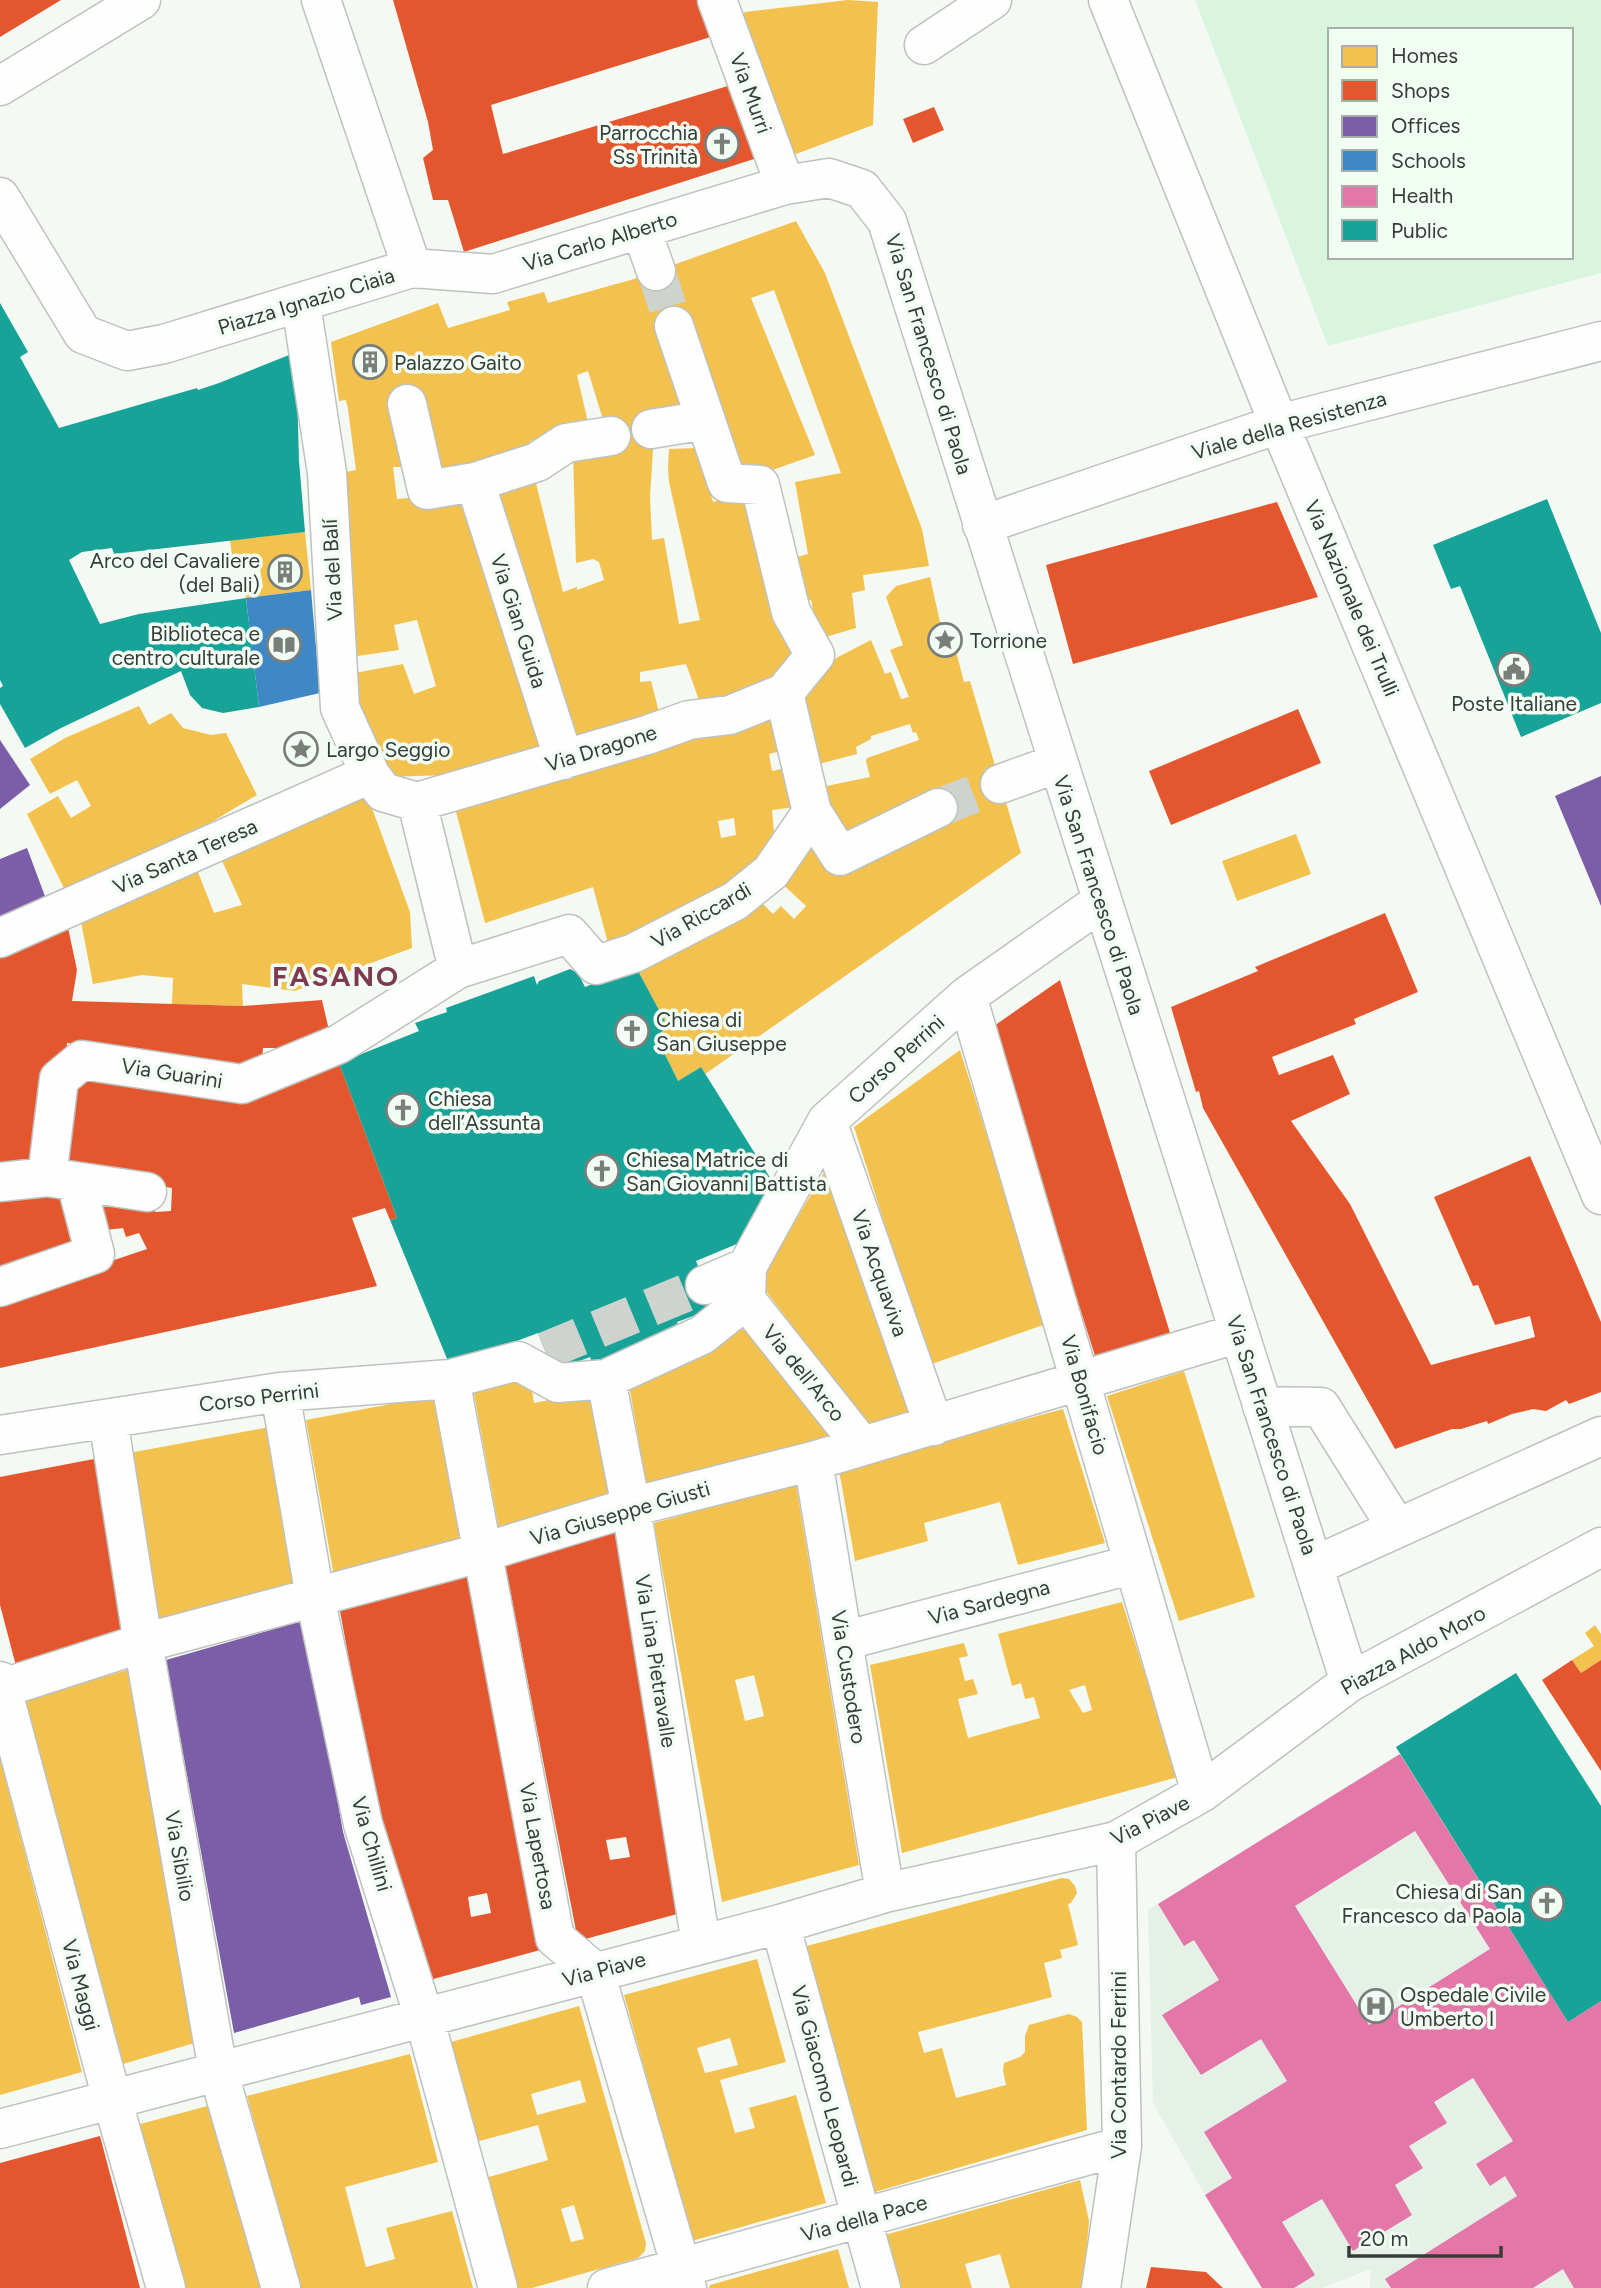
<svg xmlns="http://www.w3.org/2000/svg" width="1601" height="2288" font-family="Figtree,sans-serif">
<rect width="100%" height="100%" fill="#f4f9f4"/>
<path fill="#e5f0e6" d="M1516,1673L1601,1806V2288H1370L1371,2269L1322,2288H1262L1205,2195L1153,2103L1148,1910L1399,1754L1396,1747Z"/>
<path fill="#d9f5dd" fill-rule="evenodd" d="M1195,0H1601V273L1328,346ZM1330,30H1571V257H1330Z"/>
<path fill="#f2c14e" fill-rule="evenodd" d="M848,0L878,2L873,125L796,154L789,152L742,16L745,12Z
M796,221L825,273L922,529L929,566L863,575L865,590L852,593L856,628L819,639L811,600L798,604L786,560L808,554L795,482L841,473L774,290L751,298L815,455L750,478L739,472L692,411L651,424L653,450L650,496L652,540L664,538L679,624L700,620L669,482L668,467L669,449L697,448L713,502L747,492L798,658L784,683L703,711L686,664L640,672V682L651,681L660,716L568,749L488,485L533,471L563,592L577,587V590L604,580L599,562L593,559L576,563L573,451L605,426L588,371L577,375L590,431L530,441L532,454L439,481L414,390L387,398L391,427L400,425L403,467H393L397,499L467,493L552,752L479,774L386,777L371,727L360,729L349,674L403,664L414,694L436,686L417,620L394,625L399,650L350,657L346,472L356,470L348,409L346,400L339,401L331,342L438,303L448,328L510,310L507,302L544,292L548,303L634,279Z
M305,532L311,590L246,598L245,590L263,588L258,555L232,556L230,540Z
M930,577L940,622L953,627L958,634L957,655L964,682L970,681L1021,853L705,1074L701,1067L678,1081L656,1036L668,1027L637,969L660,954L665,960L692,945L757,898L773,914L781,906L794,919L806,906L776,878L812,838L841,875L874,849L840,842L817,788L870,777L866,761L867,758L919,740L916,732L913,733L910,724L871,736V739L856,747L857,754L815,765L795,689L838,657L871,640L885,674L891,672L901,699L909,697L890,650L903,645L886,597L896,586Z
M139,706L149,725L171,713L183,728L211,735L226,733L257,795L156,855L70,900L27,814L58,796L71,818L91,806L77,780L50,794L30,759L65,738Z
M776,707L789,749L769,754L772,771L795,766L803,806L772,810L776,856L762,868L609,947L593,887L485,923L453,800ZM734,818L736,835L721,838L718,821Z
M365,789L410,912L412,948L295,991L242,984L243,1006L172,1004L173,978L142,975L93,984L81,922L196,867L214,913L242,905L219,854Z
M1296,834L1311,874L1237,901L1222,861Z
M960,1050L1046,1324L929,1365L854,1127Z
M825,1171L828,1172L909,1415L869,1426L759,1282Z
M747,1327L833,1435L647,1488L629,1385Z
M1184,1371L1255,1597L1179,1621L1107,1396Z
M530,1378L534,1403L595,1391L614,1496L499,1529L473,1389Z
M439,1395L466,1539L334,1576L306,1420Z
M1063,1409L1105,1543L1018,1565L1000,1502L924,1523L928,1541L855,1561L839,1470Z
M270,1427L299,1586L161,1625L129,1453Z
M796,1484L859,1865L722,1902L654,1523ZM754,1675L764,1716L745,1721L735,1680Z
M1122,1602L1178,1777L902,1853L870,1665L964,1643L968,1656L959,1658L965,1681L973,1679L978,1694L958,1699L968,1738L1040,1718L1034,1697L1025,1699L1021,1683L1012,1686L998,1634ZM1085,1685L1092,1710L1083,1713L1069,1690Z
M1595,1625L1601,1634V1660L1581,1673L1572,1660L1594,1646L1585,1633Z
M131,1669L198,2042L116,2066L22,1700Z
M0,1758L82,2072L0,2095Z
M1062,1878L1069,1879L1075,1886L1077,1893L1071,1903L1068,1904L1078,1945L1060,1950L1062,1958L1044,1963L1052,1997L918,2032L924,2053L942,2048L956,2098L1006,2085L1003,2070L1004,2063L1020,2057L1025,2052V2036L1029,2025L1069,2014L1077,2017L1082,2022L1087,2130L868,2194L803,1947Z
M757,1959L786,2062L720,2080L735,2133L755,2128L749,2108L796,2095L826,2203L692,2241L624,1995ZM730,2038L738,2065L705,2073L697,2048Z
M579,2006L646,2243L645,2251L638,2258L532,2288H513L482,2179L548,2160L538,2125L472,2143L444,2044ZM580,2080L586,2102L537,2115L531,2094ZM574,2205L584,2239L571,2242L561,2209Z
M410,2054L438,2162L345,2187L366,2267L395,2259L386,2228L452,2211L473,2288H299L247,2096Z
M211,2105L261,2288H177L133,2126Z
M1080,2180L1089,2221L1083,2288H1010L1000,2254L965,2264L972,2288H895L881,2236Z
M838,2249L849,2288H709L710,2285Z"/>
<path fill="#e4572e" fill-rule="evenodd" d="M0,0H61L0,37Z
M393,0H702L717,35L491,105L503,154L731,85L757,158L464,252L448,200H433L423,158L433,150L428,122Z
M934,107L944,130L913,143L903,119Z
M1277,502L1318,597L1073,664L1046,565Z
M1298,709L1321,763L1171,825L1149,771Z
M1385,913L1418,992L1354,1019L1356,1024L1272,1057L1279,1075L1333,1055L1350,1094L1291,1121L1350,1204L1431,1365L1535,1337L1530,1316L1495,1325L1478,1285L1473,1286L1434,1197L1530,1156L1601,1322V1392L1569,1404L1566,1400L1546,1411L1533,1409L1512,1414L1488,1424L1487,1421L1461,1429H1452L1395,1449L1203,1108L1199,1091L1196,1092L1171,1007L1258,971L1255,967Z
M67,923L77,970L72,1001L243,1006L322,1000L331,1039L280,1048H263L262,1066L94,1054L90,1045L67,1043L66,1065L30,1175L0,1176V948Z
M1060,980L1172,1339L1097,1362L991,1028Z
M339,1063L397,1218L390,1220L385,1208L352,1218L377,1286L0,1368V1305L22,1291L147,1249L139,1233L126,1237L123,1228L97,1231L87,1193L154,1202L155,1212L171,1211L172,1188L61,1171L76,1074Z
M0,1190L70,1191L85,1250L0,1278Z
M94,1459L126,1635L16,1666L0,1605V1477Z
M619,1532L688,1911L578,1941L505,1564ZM626,1837L630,1857L610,1860L606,1840Z
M471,1575L544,1949L426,1981L378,1817L340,1611ZM487,1893L491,1913L471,1917L468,1897Z
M1572,1660L1581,1673L1601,1660V1771L1542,1680Z
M100,2136L140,2288H0V2163Z
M1151,2267L1206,2272L1223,2288H1146Z"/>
<path fill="#7b5ea7" d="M0,740L30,785L0,809Z
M1601,776V906L1555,796Z
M27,848L49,907L0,926V859Z
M306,1620L343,1832L391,1997L361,2005L359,1997L234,2033L166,1660Z"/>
<path fill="#3f88c5" d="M311,590L320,693L259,707L246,598Z"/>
<path fill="#e377a8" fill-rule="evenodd" d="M1400,1754L1568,2022L1601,2001V2288H1574L1563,2269L1533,2288H1391L1385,2279L1517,2196L1505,2176L1490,2186L1476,2164L1513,2141L1473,2078L1434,2102L1447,2123L1409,2146L1423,2168L1395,2185L1412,2215L1353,2251L1322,2199L1282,2222L1315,2275L1294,2288H1262L1205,2195L1232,2178L1204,2132L1287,2081L1261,2039L1201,2075L1162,2015L1219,1980L1194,1940L1184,1946L1158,1904ZM1415,1831L1490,1949L1369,2025L1295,1906Z"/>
<path fill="#17a398" d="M0,303L28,352L20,357L59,428L197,388L198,390L219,383L294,353L296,355L299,461L305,532L114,554L112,548L82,552L69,560L100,624L139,614L246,598L259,707L223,713L202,708L190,695L181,671L61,728L25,748L0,704V688L3,686L0,680Z
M1547,499L1601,633V703L1521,737L1460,586L1451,589L1433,545Z
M636,967L668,1027L656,1036L678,1081L701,1067L774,1184L744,1241L696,1261L715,1308L677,1322L679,1329L602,1366L592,1362L590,1357L553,1371L538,1333L450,1366L390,1220L397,1218L339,1063L419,1031L415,1023L447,1012L446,1008L534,976L537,985L539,981L570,969L578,973L585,987Z
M1516,1673L1601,1806V2001L1568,2022L1396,1747Z"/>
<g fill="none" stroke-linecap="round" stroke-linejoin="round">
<path stroke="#ced3ce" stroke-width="38" stroke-dasharray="38 19" stroke-linecap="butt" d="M656,271L674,326
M938,808L1000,784
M545,1351L705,1285"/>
<g stroke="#bec2be" stroke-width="41">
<path id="minor" d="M717,0L785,185
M1108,0L1279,424L1601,1195
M924,45L992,0
M0,86L141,0
M0,197L83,334L127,351L164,344L412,268L321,0
M641,229L656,271
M412,268L493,274L785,185L829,178L862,189L887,221L1350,1682
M301,304L327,473L340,708L370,774L383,792L417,802
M407,404L427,490L475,482L537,462L566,443L611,436
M651,429L706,420
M475,482L564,760
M982,525L1279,424L1601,341
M784,693L812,812L840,856L938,808
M1000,784L1058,763
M417,802L647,735L689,720L730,715L784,693L815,655L791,612L760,485L727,483L674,326
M417,802L458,969
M0,938L370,774
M967,996L1201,1793
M827,1121L934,1426
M47,1177L59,1079L82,1060L242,1084L339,1044L458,969L569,934L596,965L634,953L735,901L771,872L812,812
M0,1182L47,1177L147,1192
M705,1285L747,1267
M0,1287L95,1254L76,1182
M746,1300L862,1446
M450,1379L555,1938L595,1972L687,2288
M606,1379L631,1507L701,1944
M280,1392L315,1597L363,1824L424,2017L498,2288
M1262,1406L1321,1407L1397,1528
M108,1419L143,1643L218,2071L281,2288
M0,1435L280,1392L450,1379L518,1361L558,1383L606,1379L702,1335L746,1300L747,1267L827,1121L967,996L1102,901
M813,1461L885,1893
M1314,1566L1601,1436
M843,1641L1134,1564
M0,1681L112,2099L166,2288
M0,1689L143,1643L484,1552L631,1507L813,1461L1239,1333
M780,1924L881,2288
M0,2129L780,1924L885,1893L1116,1841L1201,1793L1350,1682L1601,1547
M607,2288L1122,2146
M1101,2288L1122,2146L1116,1841"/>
</g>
<use href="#minor" stroke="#fdfefd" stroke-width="38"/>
</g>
<defs>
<g id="church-ring" transform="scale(1.75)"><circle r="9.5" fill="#f1fcf3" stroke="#7a7e7a" stroke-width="1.5"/><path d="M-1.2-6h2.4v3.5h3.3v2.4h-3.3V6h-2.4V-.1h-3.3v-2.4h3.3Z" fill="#7a7e7a"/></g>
<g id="building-ring" transform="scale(1.75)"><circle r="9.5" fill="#f1fcf3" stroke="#7a7e7a" stroke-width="1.5"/><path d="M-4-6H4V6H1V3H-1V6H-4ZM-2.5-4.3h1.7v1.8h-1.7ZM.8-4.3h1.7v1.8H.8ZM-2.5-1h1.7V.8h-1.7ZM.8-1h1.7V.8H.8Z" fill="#7a7e7a"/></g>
<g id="sight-ring" transform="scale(1.75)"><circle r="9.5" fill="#f1fcf3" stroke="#7a7e7a" stroke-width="1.5"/><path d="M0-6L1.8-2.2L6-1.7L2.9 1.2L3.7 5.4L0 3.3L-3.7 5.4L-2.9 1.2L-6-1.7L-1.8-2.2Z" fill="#7a7e7a"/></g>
<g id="library-ring" transform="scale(1.75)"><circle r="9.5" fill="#f1fcf3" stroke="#7a7e7a" stroke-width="1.5"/><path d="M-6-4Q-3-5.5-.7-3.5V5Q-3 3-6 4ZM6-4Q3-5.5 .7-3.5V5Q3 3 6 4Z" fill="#7a7e7a"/></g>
<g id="civic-ring" transform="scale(1.75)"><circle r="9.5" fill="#f1fcf3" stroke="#7a7e7a" stroke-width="1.5"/><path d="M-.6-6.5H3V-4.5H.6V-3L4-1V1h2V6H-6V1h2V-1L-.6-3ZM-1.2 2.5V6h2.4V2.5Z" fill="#7a7e7a"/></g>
<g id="hospital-ring" transform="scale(1.75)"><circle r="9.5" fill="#f1fcf3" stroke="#7a7e7a" stroke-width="1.5"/><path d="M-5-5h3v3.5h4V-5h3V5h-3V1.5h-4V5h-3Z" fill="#7a7e7a"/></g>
</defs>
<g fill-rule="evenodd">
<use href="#church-ring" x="722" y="144"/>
<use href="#building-ring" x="370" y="362"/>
<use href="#building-ring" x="285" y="572"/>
<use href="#sight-ring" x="945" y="640"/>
<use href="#library-ring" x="284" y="645"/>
<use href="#civic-ring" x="1514" y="669"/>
<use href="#sight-ring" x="301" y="749"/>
<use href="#church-ring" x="632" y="1031"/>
<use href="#church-ring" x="403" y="1110"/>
<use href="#church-ring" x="602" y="1171"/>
<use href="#church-ring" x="1547" y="1903"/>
<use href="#hospital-ring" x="1376" y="2006"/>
</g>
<g text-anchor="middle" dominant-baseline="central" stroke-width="7" stroke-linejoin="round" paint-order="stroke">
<g font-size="21" fill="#383c38" stroke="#f1fcf3">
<text transform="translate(751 93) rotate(70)">Via Murri</text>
<text transform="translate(600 241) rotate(-17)">Via Carlo Alberto</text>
<text transform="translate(306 301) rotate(-17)">Piazza Ignazio Ciaia</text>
<text transform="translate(929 354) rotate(73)">Via San Francesco di Paola</text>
<text transform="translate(1289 425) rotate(-16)">Viale della Resistenza</text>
<text transform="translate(332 570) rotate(-93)">Via del Balí</text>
<text transform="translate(1352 598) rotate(67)">Via Nazionale dei Trulli</text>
<text transform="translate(519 621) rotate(72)">Via Gian Guida</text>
<text transform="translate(601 748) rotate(-17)">Via Dragone</text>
<text transform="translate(185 856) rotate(-24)">Via Santa Teresa</text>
<text transform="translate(1099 895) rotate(72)">Via San Francesco di Paola</text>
<text transform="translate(701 915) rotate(-30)">Via Riccardi</text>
<text transform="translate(896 1059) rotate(-42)">Corso Perrini</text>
<text transform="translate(172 1073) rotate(9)">Via Guarini</text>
<text transform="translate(880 1273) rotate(71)">Via Acquaviva</text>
<text transform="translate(804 1373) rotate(51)">Via dell'Arco</text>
<text transform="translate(1085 1395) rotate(74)">Via Bonifacio</text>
<text transform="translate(259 1397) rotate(-7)">Corso Perrini</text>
<text transform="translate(1272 1435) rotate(72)">Via San Francesco di Paola</text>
<text transform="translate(620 1513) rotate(-16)">Via Giuseppe Giusti</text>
<text transform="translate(989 1602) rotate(-15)">Via Sardegna</text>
<text transform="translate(1413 1650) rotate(-29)">Piazza Aldo Moro</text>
<text transform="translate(656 1661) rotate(81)">Via Lina Pietravalle</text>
<text transform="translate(849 1677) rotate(81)">Via Custodero</text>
<text transform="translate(1150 1820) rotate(-27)">Via Piave</text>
<text transform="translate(372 1844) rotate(74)">Via Chillini</text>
<text transform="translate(538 1846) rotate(80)">Via Lapertosa</text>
<text transform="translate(180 1856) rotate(80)">Via Sibilio</text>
<text transform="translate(604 1969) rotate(-15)">Via Piave</text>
<text transform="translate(81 1985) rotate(75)">Via Maggi</text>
<text transform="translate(1118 2065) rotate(-90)">Via Contardo Ferrini</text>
<text transform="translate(825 2086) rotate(75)">Via Giacomo Leopardi</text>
<text transform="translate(864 2218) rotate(-15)">Via della Pace</text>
</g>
<g font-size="21" fill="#383c38" stroke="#f1fcf3" text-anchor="start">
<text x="698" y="132" text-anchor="end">Parrocchia<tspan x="698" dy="24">Ss Trinità</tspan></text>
<text x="394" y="362">Palazzo Gaito</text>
<text x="260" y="560" text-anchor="end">Arco del Cavaliere<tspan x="260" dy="24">(del Bali)</tspan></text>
<text x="260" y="633" text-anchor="end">Biblioteca e<tspan x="260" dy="24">centro culturale</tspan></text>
<text x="970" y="640">Torrione</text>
<text x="1514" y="703" text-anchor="middle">Poste Italiane</text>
<text x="326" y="749">Largo Seggio</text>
<text x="656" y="1019">Chiesa di<tspan x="656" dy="24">San Giuseppe</tspan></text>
<text x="428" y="1098">Chiesa<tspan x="428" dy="24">dell’Assunta</tspan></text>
<text x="626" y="1159">Chiesa Matrice di<tspan x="626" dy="24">San Giovanni Battista</tspan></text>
<text x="1522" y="1891" text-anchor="end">Chiesa di San<tspan x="1522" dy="24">Francesco da Paola</tspan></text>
<text x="1400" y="1994">Ospedale Civile<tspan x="1400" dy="24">Umberto I</tspan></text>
</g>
<g font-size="28" font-weight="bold" letter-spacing="2" fill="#7f3a53" stroke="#f1fcf3">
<text x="336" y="976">FASANO</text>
</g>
</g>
<rect x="1328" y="28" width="245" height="231" fill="#f1fcf3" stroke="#a7afa8" stroke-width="2"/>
<rect x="1342" y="46" width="35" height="21" fill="#f2c14e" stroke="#a7afa8" stroke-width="2"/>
<text x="1391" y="63" font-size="21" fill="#383c38">Homes</text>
<rect x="1342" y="80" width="35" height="21" fill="#e4572e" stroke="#a7afa8" stroke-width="2"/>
<text x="1391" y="98" font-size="21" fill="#383c38">Shops</text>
<rect x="1342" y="116" width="35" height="21" fill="#7b5ea7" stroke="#a7afa8" stroke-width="2"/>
<text x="1391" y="133" font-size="21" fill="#383c38">Offices</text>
<rect x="1342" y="150" width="35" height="21" fill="#3f88c5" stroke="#a7afa8" stroke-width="2"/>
<text x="1391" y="168" font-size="21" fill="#383c38">Schools</text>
<rect x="1342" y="186" width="35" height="21" fill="#e377a8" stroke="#a7afa8" stroke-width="2"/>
<text x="1391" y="203" font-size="21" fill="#383c38">Health</text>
<rect x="1342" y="220" width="35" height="21" fill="#17a398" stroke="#a7afa8" stroke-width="2"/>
<text x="1391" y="238" font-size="21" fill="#383c38">Public</text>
<path d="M1349 2246v10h152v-10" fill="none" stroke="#383c38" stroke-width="3.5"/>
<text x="1360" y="2246" font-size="21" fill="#383c38" stroke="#f1fcf3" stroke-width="5" paint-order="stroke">20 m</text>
</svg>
